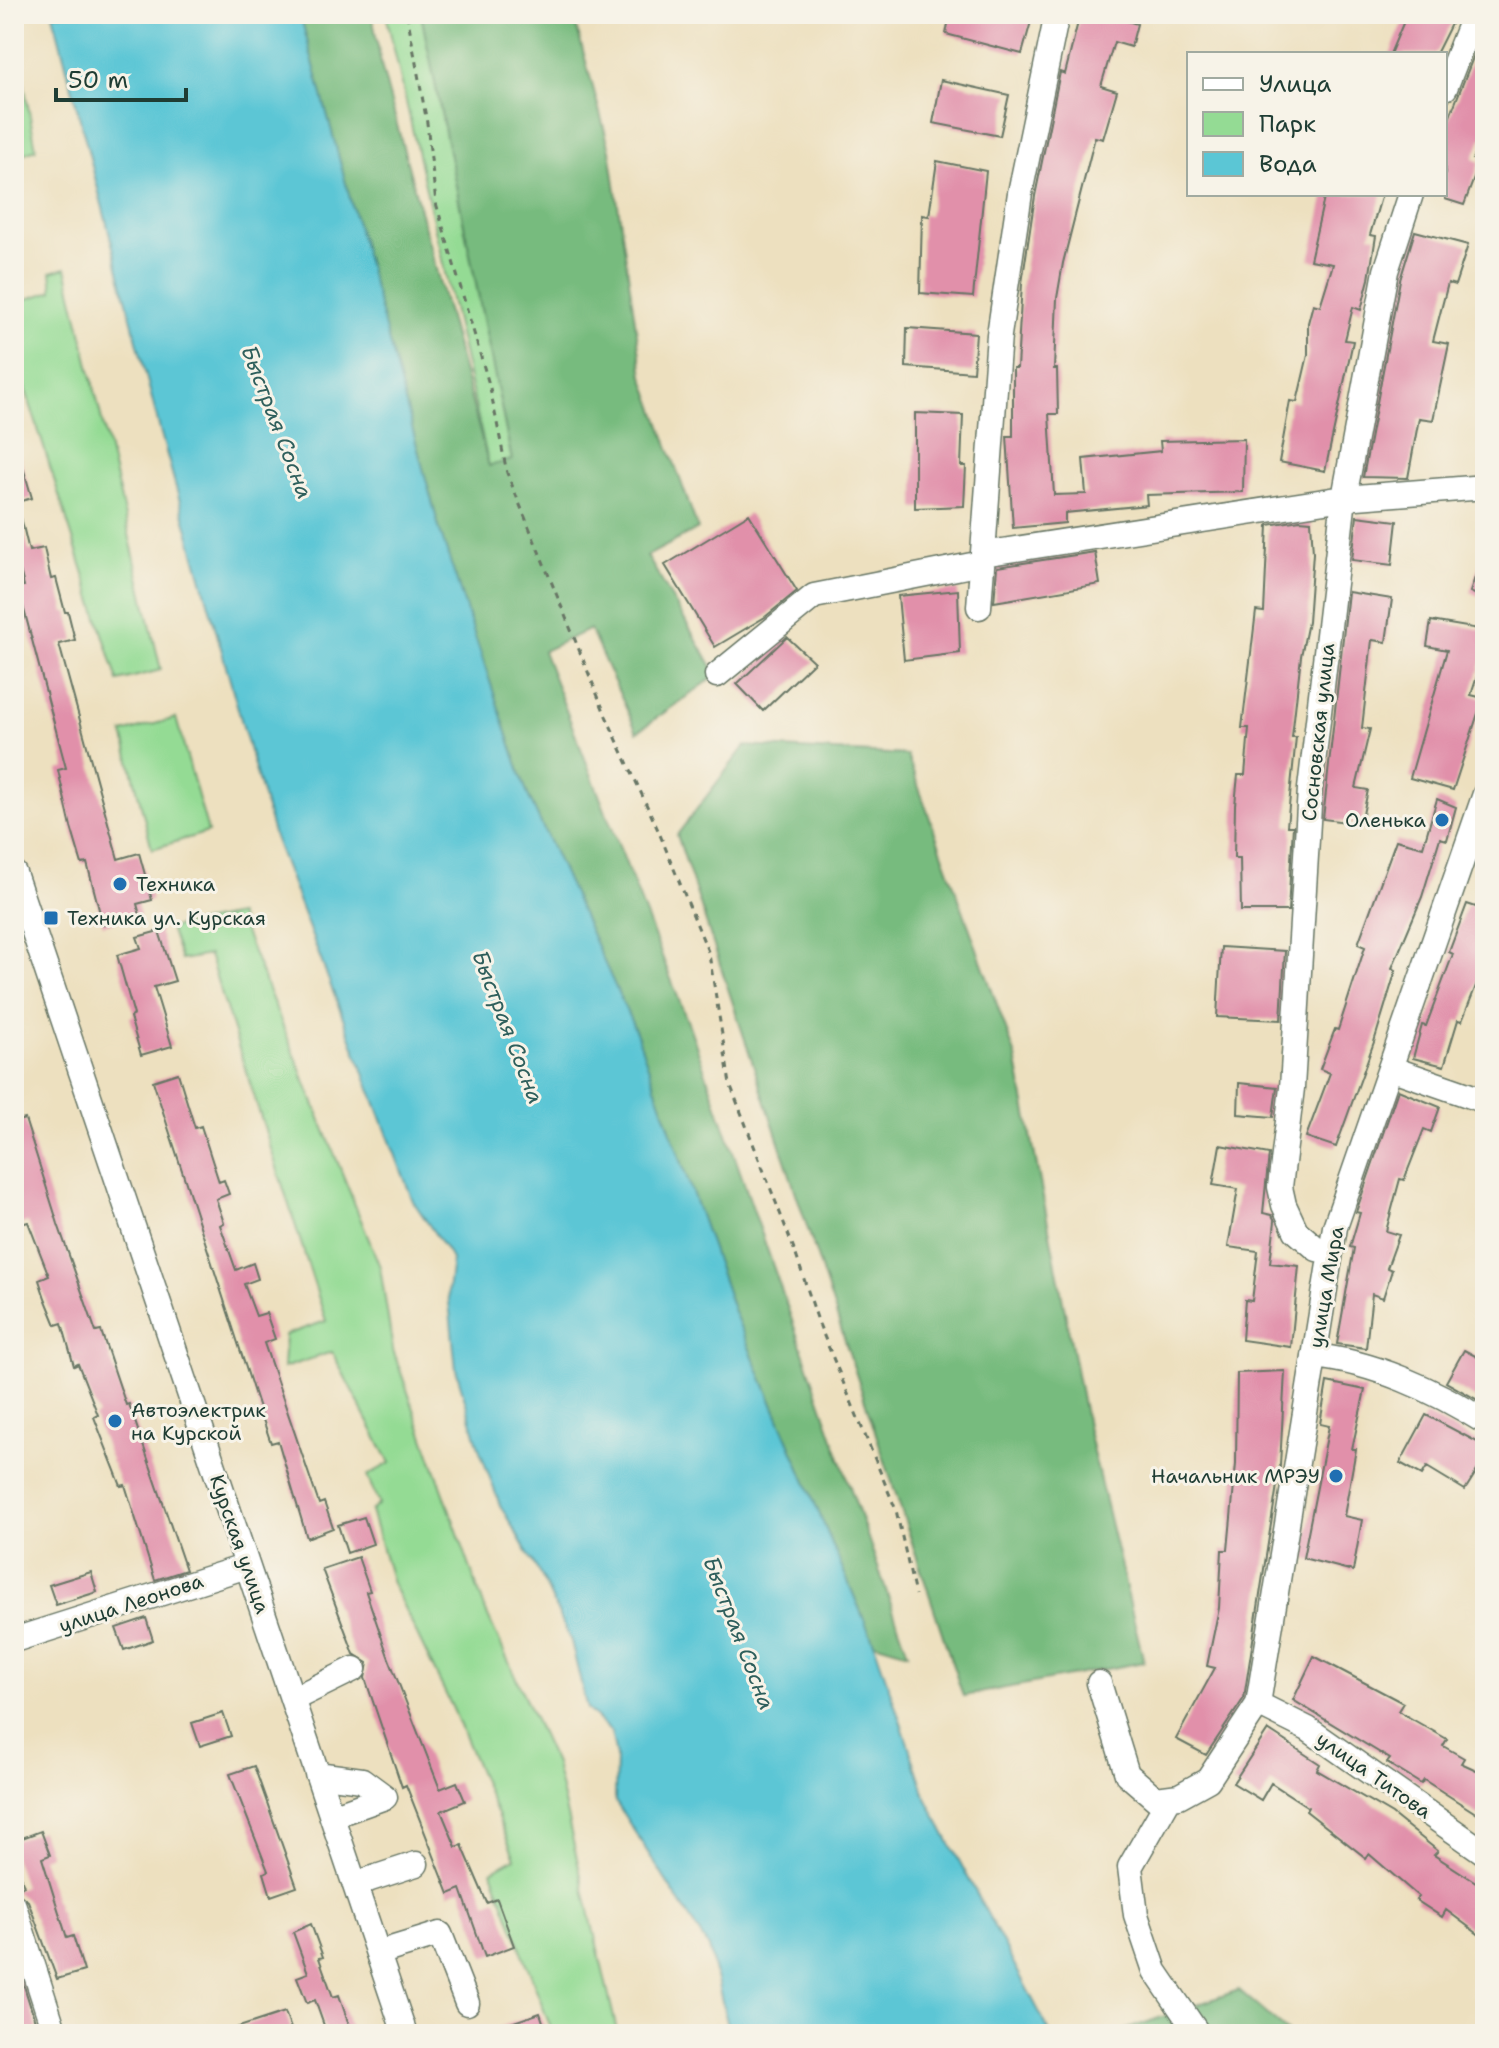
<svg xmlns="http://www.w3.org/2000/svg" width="1499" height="2048" font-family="'Shantell Sans',sans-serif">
<rect width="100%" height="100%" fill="#f7f3e8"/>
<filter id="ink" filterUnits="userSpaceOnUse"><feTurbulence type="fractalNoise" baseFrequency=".0125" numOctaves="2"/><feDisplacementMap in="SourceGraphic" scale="16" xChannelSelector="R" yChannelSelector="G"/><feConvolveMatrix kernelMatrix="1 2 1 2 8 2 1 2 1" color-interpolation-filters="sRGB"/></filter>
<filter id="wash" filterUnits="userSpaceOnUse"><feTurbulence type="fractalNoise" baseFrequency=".006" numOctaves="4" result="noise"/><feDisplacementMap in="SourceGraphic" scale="32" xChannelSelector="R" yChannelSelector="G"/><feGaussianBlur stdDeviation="1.8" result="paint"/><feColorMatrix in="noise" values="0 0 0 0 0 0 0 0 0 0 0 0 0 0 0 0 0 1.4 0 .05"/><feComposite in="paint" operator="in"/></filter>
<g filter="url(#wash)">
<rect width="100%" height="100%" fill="#ede0bf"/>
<path fill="#94db94" stroke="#5a8c64" stroke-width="2" d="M386,14H421L512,461L489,466Z
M14,30L36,149L14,157Z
M66,268L161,670L118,681L14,353V310L17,302L53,291L51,272Z
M176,718L208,832L152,849L123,733Z
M238,915L380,1267L393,1350L486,1612L555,1764L617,2031L553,2034L492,1871L515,1858L453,1709L392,1583L371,1511L379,1504L367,1476L390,1463L332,1352L283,1368L285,1335L326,1321L209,955L181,960L170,928Z"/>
<path fill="#77bb7e" stroke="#4b7c59" stroke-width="2" d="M300,14H372L382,69L489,466L512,460L421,14H573L610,150L643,376L698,529L647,556L717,675L637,732L590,629L543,651L690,1028L908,1653L874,1643L734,1312L636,1032L527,793L440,531Z
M745,746L907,755L1016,1057L1088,1431L1144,1662L963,1696L677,835Z
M1239,1990L1290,2034H1114Z"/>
<path fill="#5bc6d5" stroke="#3d8284" stroke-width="2" d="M53,14H300L440,531L527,793L636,1032L734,1312L874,1643L927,1800L1051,2034H730L709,1948L615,1801L616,1756L611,1732L587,1709L571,1641L542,1578L500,1505L480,1451L456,1369L448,1292L452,1259L413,1201L274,837L161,434Z"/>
<g id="blocks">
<path fill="#e190aa" d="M950,14H1019L1032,18L1022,54L946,34Z
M1080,14H1105L1137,24L1131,47L1114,42L1101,86L1117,91L1103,139L1095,137L1063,263L1057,298L1054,369H1057L1058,414H1049L1054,495L1086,494L1083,459L1161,451L1160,441L1244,439L1243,492L1146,495L1147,505L1065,513V523L1013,528L1007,436H1013V368H1017L1022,283L1035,196L1060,72L1065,74Z
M1407,14H1456L1436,54H1390Z
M1485,27V131L1473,159L1480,162L1464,205L1445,199V129Z
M941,80L1009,95L1000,136L933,123Z
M937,161L986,171L973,297L920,293L922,215L929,216Z
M1325,194H1382L1370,235L1376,236L1369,279L1361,310L1353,307L1345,340L1353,341L1325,471L1279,462L1290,401L1297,402L1308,355V323L1313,304L1320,306L1333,264L1310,260Z
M1415,231L1468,245L1455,285L1448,283L1433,341L1449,344L1433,420L1419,418L1408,478L1363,477L1400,280Z
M907,328L976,333L973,372L906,367Z
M915,413L963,415L961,466H966L964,506L915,508Z
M18,450L32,498L14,503V451Z
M19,509L29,551L44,548L51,579L56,578L65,612H68L75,640L59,644L118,859L139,853L152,900L137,904L140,915L103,925L87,863L82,864L71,827L58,770L66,768L18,587L24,586L14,546V510Z
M749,514L797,591L765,617L715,647L665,565Z
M1357,516L1397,521L1392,565L1352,560Z
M1300,520L1311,521L1313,553L1308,622L1301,656L1292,737H1296L1287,826H1293L1288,911H1241L1240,858H1234L1235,805L1238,775H1245L1249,728H1242L1256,611L1264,612L1268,525Z
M1095,552L1100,584L994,602L997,567Z
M1483,554H1485V599L1470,592Z
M958,590L960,653L904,660L898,596Z
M1348,592L1392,599L1386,642L1372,640L1362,728L1370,729L1356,788L1368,790L1361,824L1323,819Z
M1431,621L1485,630V652L1471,695L1483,698L1453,790L1410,778L1447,650L1427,646Z
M787,637L814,662L763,711L737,684Z
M1437,799L1456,807L1447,840L1440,838L1422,897L1392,968L1396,970L1374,1042L1336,1147L1306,1137L1330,1073L1320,1069L1335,1029L1338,1030L1365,947L1358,944L1396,840L1423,847Z
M1467,904L1485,910V963L1462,1021L1458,1020L1444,1066L1413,1058L1422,1025L1426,1026L1453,954L1449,952Z
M159,931L175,981L154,987L172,1046L141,1055L130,1017L134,1015L117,955L141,948L137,937Z
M1221,947L1285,951L1281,1020L1217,1017Z
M178,1073L195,1128L201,1126L219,1182L224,1180L229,1194L216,1199L224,1223L220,1225L236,1270L253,1263L258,1279L244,1284L256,1316L266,1313L275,1339L264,1343L319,1504L324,1502L333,1528L307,1538L278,1441L271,1443L258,1405L153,1081Z
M1239,1083L1277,1087L1273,1117L1238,1114Z
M1398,1090L1440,1107L1431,1132L1424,1129L1404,1180L1400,1179L1386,1231L1399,1235L1387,1268L1392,1270L1383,1298L1372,1294L1366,1348L1337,1344L1354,1248L1350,1247L1360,1213L1356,1212Z
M25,1119L58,1224L96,1332L101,1331L126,1405L129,1404L186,1570L155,1580L125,1485L121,1486L94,1417L98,1415L78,1364L74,1366L62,1323L56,1325L45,1298L39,1280L49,1276L28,1222L18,1225L14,1214V1122Z
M1220,1145L1269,1154L1263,1213L1272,1215L1275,1221L1270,1263L1299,1266L1291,1347L1242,1340L1245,1300L1252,1301L1258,1251L1228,1247L1238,1189L1213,1185Z
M1464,1350L1485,1361V1404L1446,1382Z
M1285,1371L1280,1466L1244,1698L1206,1755L1176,1739L1215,1668L1207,1666L1219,1608L1222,1550H1228L1236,1464L1237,1373Z
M1327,1382L1365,1390L1352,1449H1356L1344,1516L1362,1520L1353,1571L1303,1558L1329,1426L1320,1424Z
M1426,1415L1485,1446V1458L1465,1490L1427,1467L1422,1475L1400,1463Z
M364,1517L373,1544L347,1553L338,1525Z
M358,1557L370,1591L366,1592L388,1656L440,1789L457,1782L465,1801L441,1811L456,1847L462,1845L487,1903L497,1899L514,1946L485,1957L461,1889L449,1894L406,1785L402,1787L365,1678L368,1663L354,1654L322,1569Z
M91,1572L97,1592L56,1605L49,1585Z
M146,1618L153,1640L124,1650L116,1628Z
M1314,1656L1403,1703L1398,1711L1447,1739L1443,1746L1464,1758L1461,1763L1485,1774V1819L1424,1780L1421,1784L1387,1763L1390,1759L1293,1700Z
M223,1713L231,1736L200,1746L192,1723Z
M1268,1730L1320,1764L1317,1770L1392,1814L1438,1851L1434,1855L1485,1888V1939L1446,1910L1442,1917L1416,1900L1419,1897L1369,1854L1366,1858L1306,1811L1308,1807L1271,1783L1261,1800L1233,1783Z
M254,1766L297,1887L271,1896L264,1873L268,1871L230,1774Z
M41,1831L50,1855L42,1858L67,1938L73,1936L84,1971L57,1979L28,1901L14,1891L24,1886L14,1858V1841Z
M311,1924L323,1957L319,1958L333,1997L339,1995L352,2034H327L315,2000L307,2003L297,1977L308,1973L293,1932Z
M16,1964L25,1989L39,2034H19L14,2020Z
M285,2012L293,2034H227V2031Z
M540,2013L547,2034H486L485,2032Z"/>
</g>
</g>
<g filter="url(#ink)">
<use href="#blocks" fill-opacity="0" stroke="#677665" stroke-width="2"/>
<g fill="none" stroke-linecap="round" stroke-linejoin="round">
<g stroke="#677665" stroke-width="27">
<path id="minor" d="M1445,88L1474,14
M983,554L1344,498L1485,487
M979,607L999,335L1020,193L1057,14
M717,675L814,596L982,563
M14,873L405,2034
M1390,1068L1485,1101
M1331,1252L1317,1249L1296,1231L1284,1205L1280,1187L1292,1088L1310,789L1344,498L1386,271L1411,194
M1314,1356C1373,1362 1435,1390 1485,1422
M14,1640L247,1566
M1099,1683L1127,1774L1156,1799L1179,1796L1208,1780L1258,1704L1335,1227L1485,794
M293,1699L354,1669
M1258,1704L1308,1729L1485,1853
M317,1774L362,1780L385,1797L332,1816
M1170,1797L1130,1867L1136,1915L1155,1971L1198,2034
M355,1884L416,1864
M14,1906L55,2034
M378,1953L440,1934L467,2003"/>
</g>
<path stroke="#677665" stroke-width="3" stroke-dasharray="6 6" stroke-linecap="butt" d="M407,14L427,123L436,203L490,388L507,473L606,716L658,830L709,954L730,1084L794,1249L819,1324L896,1510L915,1595"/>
<use href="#minor" stroke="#fff" stroke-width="24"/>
</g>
</g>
<g fill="#1f6fb2" stroke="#f7f3e8" stroke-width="3">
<circle cx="1442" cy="820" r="8"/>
<circle cx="120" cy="884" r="8"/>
<rect x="43" y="910" width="16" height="16" rx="4"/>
<circle cx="115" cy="1421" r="8"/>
<circle cx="1336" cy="1476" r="8"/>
</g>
<g text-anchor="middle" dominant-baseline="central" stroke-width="6" stroke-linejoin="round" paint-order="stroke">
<g font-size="20" fill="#1f3d34" stroke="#f7f3e8">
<text transform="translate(1318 732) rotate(-84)">Сосновская улица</text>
<text transform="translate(1326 1287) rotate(-80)">улица Мира</text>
<text transform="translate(240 1544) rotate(71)">Курская улица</text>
<text transform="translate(131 1603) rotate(-18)">улица Леонова</text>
<text transform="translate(1374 1775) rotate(35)">улица Титова</text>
</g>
<g font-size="20" fill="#1f3d34" stroke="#f7f3e8" text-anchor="start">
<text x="1426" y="820" text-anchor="end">Оленька</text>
<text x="136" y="884">Техника</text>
<text x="67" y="918">Техника ул. Курская</text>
<text x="131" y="1410">Автоэлектрик<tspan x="131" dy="23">на Курской</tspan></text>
<text x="1320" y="1476" text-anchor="end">Начальник МРЭУ</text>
</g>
<g font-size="22" font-style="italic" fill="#2e5f5c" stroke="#f7f3e8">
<text transform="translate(277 422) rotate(69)">Быстрая Сосна</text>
<text transform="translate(508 1027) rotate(69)">Быстрая Сосна</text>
<text transform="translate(739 1633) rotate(69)">Быстрая Сосна</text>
</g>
</g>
<rect width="1499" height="2048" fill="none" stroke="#f7f3e8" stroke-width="48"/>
<rect x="1187" y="52" width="260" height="144" fill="#f7f3e8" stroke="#a1aaa0" stroke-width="2"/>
<rect x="1203" y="78" width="40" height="12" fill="#ffffff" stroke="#a1aaa0" stroke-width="2"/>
<text x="1259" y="92" font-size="24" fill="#1f3d34">Улица</text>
<rect x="1203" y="112" width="40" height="24" fill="#94db94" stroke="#a1aaa0" stroke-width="2"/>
<text x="1259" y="132" font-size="24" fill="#1f3d34">Парк</text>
<rect x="1203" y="152" width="40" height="24" fill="#5bc6d5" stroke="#a1aaa0" stroke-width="2"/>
<text x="1259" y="172" font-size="24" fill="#1f3d34">Вода</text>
<path d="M56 88v12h130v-12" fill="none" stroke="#1f3d34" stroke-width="4"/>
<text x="68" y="88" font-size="24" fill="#1f3d34" stroke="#f7f3e8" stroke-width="6" paint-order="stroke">50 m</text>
</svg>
